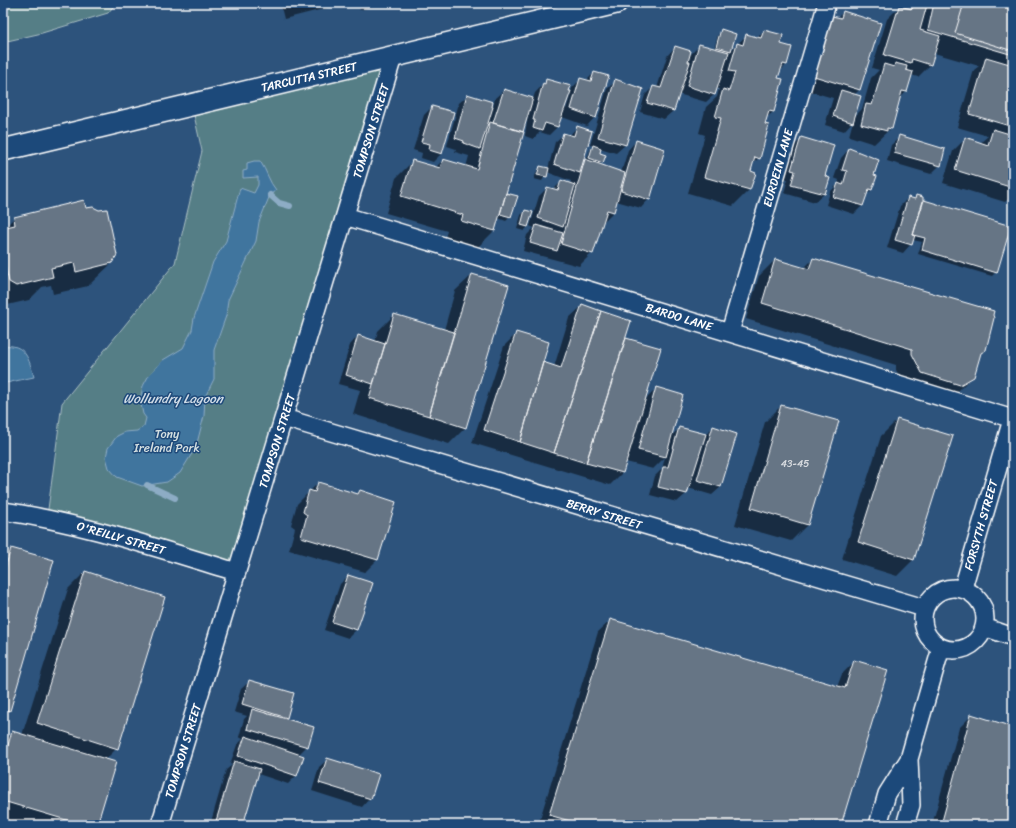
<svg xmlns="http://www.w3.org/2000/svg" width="1016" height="828" font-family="Sriracha,sans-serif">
<rect width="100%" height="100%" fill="#2d537c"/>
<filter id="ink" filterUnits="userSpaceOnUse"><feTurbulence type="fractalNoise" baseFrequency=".025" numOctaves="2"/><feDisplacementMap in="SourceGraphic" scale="8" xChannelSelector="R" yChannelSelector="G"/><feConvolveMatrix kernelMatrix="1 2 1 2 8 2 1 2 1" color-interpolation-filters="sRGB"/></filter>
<g filter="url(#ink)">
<path fill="#547e86" stroke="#aabec2" d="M3,3H116L108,13L42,33L3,42Z
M393,59L237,572L47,517L62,403L175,263L202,151L192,106Z"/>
<path fill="#41749e" stroke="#8dacc5" d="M254,161H260C267,171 269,182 276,190L270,195L259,222L256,241L228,300L226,316L214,350V379L205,397L204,416L196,447L180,473L167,482L142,486L117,477L109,468L106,457L108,448L117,436L125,432L137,431L144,426L146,418L143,414L140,400L143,386L149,375L163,360L183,348L192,330L194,318L213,262L226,241L240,188L254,193L258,185V177L243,178V171L247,170V163Z
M3,346C26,343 29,360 34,377L6,383L3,372Z"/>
<path fill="#0007" d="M280,3H332L327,8L284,19Z
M358,3H385L360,10Z
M914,3H1013V195L1005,202L943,183L953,151L965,139L980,143L988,136L957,127L974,70L979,66L934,53L930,65L918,77L911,75L906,92L899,99L891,128L874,144L849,136L853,121L844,131L825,125L833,98L802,89L837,18L843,12L879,23L859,90L854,95L853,118L862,109L871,78L879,70L872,68L887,19L899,7L908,9Z
M722,31L735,35L730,51L747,35L757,38L764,31L780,44L791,48L786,65L779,72L777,79L773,112L765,119L759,158L751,165L749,172L754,173L749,190L733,206L688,193L705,135L699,133L706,107L717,97L719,89L716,88L715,94L706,102L678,94L673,111L664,119L640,112L645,95L653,87L657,88L667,56L675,47L689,56L699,46L714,49L718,35Z
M594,73L595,117L587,126L562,117L558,126L549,135L540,132L533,139L525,136L528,114L521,132L505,194L510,217L506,221L498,218L494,231L478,247L445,238L447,231L386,213L396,178L413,161L435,168L443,160L466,167L469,156L455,152L456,149L447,146L459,103L468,95L493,108L495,98L504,90L533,99L535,93L547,80L566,109L572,88L581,79L586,81Z
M616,81L625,145L616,153L600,148L598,153L602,162L599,165L621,173L628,150L636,141L649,199L641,208L616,201L613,212L602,223L592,253L579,266L523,251L527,235L534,228L530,226L539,196L547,188L553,190L561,182L570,184L571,181L547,172L542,181L534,179L537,171L540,167L548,169L555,142L564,134L569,136L577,127L581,166L586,161L590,150L593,146L590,145L607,89Z
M432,107L441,154L433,162L421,158L422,153L413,150L424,115Z
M900,137L940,165L931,174L887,161L891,145Z
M801,139L820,144L822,142L824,177L828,178L824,194L815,202L784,193L788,179L784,178L793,147Z
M849,149L873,175L871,190L866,195L862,206L854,214L826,205L830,192L838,184L839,180L834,178L841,158Z
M916,196L919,207L924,202L996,272L992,276L918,254L922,242L913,240L911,244L903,253L887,248L900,206L908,198L913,199Z
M86,209L112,263L88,286L53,294L51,285L42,287L29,300L3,306V229L14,218Z
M525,211L528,227L524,231L517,229L521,215Z
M813,259L985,349L980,355L973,376L956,393L942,401L906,389L896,370V365L746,319L759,276L775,260L804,268Z
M472,275L466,427L449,444L353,414L360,390L338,384L350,345L358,336L375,342L378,331L394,315L444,330L455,291Z
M582,306L625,339L660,349L645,400L656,389L671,436L680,428L705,435L713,427L721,487L712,495L688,488L686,494L677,502L650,495L655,476L662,469L665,457L653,469L626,462L622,473L610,485L472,443L504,346L517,333L542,363L554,367L569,318Z
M781,406L807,525L791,541L735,525L765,422Z
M897,420L914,559L897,576L842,559L881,436Z
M318,483L356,494L360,491L377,560L365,572L289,550L295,528L291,525L297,504Z
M11,549L9,711L3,717V557Z
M85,572L117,748L105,760L96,825H12L3,822V742L13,732L22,735L68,589Z
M348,576L372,583L356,630L348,638L324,630L340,584Z
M611,620L837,687L842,674L854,662L840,825H538L598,632Z
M250,681L286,717L284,720L307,746L298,755L296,776L288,784L258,774L242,825H210L226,770L232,765L230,764L237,745L243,739L239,737L244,719L247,716L234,712L241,689Z
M972,715L1013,728V825H932L959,728Z
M328,759L370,798L362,807L312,791L319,767Z"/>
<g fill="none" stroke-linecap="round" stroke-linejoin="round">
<path stroke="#8dacc5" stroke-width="6" d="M270,195L279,203L290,206
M147,485L175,498"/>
</g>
<path fill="#667585" stroke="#fff" d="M295,3H312L296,7Z
M914,3L927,5L920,30L940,36L931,65L912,59L911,63L884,55L899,6L912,9Z
M934,3H1013V55L928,30Z
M964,3H1004L1013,6V51L955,33Z
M843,11L881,23L860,90L814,76L832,16L841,18Z
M721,29L736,34L731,51L716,47Z
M764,30L783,35L781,44L792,47L787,65L783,64L778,78L783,79L774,112L769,111L765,124L769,125L760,159L755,157L751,171L756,173L750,190L704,177L721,118L715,117L723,89L729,91L735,72L729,71L737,43L743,45L746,34L761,38Z
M699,44L729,52L715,95L687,86Z
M675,46L691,51L688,62H690L674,111L647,103L653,86L661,88Z
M986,57L1013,65V127L969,114Z
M895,63L907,66L906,70L913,72L907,92L902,91L892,129L887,128V131L861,124L866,104L872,105L884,64L894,67Z
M594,72L609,76L596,118L571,109L580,78L591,81Z
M546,79L571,86L569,91H571L558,127L545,123L542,131L533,128L535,120H533L543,83L545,84Z
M615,79L643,89L626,145L598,137Z
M504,89L533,98L523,132L493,123Z
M841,90L861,96L853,123L833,116Z
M467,94L493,102L492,107H493L480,149L463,143L464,141L455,138Z
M432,106L454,112L442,154L429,150L430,144L421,142Z
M490,122L524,132L495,231L461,221L463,215L401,196L412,160L440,168L443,159L477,169Z
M577,126L592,131L580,173L554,164L563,133L574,136Z
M993,129L1013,135V188L955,170L965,137L988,145Z
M899,135L945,149L941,166L894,153Z
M801,137L821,143V141L834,145L825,176L830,178L825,194L791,185L795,171L791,170Z
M636,140L665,149L650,200L621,191Z
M593,145L601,148L600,153L606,155L603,163L589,158Z
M849,148L879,160L874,175L877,176L872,190L869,189L863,206L833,197L838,183L843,185L847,171L842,170Z
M585,159L625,173L614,212L607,210L593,254L561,244Z
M540,166L549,168L547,177L537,175Z
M561,180L575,185L563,227L538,218L547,187L558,190Z
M506,193L518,196L511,217L500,214Z
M916,195L923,197V201L913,235H915L912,245L895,240L908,197L915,199Z
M84,200L86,208L93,207L99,210L107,209L117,255L112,263L76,272L74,263L51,268L53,277L16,286L9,282L3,256V234L6,227L15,225L14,217Z
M924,200L1011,226L997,273L922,250L925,238L913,235Z
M525,210L533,212L528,227L521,225Z
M536,225L563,233L557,251L530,243Z
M813,258L994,311L993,315L994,318L986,350L981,353L974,377L960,385L922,373L912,354V349L762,303L775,259L809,269Z
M472,274L509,285L466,428L429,416Z
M582,304L601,311L554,453L520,442L543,362L561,368Z
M601,311L631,321L586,463L554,453Z
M394,314L454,332L429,416L369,398Z
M516,332L549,342L520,442L484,430Z
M358,335L385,344L373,384L346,375Z
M626,338L661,348L623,473L586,463Z
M656,387L683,395L666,457L638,450Z
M781,405L839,421L808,525L751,508Z
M897,419L953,436L914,560L858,542Z
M713,426L737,434L721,487L697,480Z
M679,427L706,434L687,494L658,487L663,467H668Z
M318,482L358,494L360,490L396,502L378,560L301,537L307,515L303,512L309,490L315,492Z
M11,548L54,560L10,711L3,709V576Z
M85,571L165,597L118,749L37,723Z
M348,575L373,583L357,630L332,622Z
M610,619L845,688L854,660L888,670L841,825H584L549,815Z
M249,680L294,693L287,718L242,704Z
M252,709L314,727L308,747L247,729Z
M971,714L1013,727V825H941Z
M12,731L116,762L97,825H83L3,801V763Z
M245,736L304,756L297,776L238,756Z
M327,758L379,774L371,799L319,783Z
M234,761L260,769L243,825H231L216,821Z"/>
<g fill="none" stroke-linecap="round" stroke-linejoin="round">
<g stroke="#fff" stroke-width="20">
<path id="minor" d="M345,216L1013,419
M730,332L827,3
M284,418L924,608
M3,511C83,523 159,549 237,572
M923 619a31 31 0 1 1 62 0a31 31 0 1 1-62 0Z
M963,588L1013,416
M984,627L1013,637
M160,825L393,57
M878,825L887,794L909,759L941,648
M905,825L911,805L909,759"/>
</g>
<g stroke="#fff" stroke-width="24">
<path id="tertiary" d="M3,150L616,3"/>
</g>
<use href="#minor" stroke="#1f4a7a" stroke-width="17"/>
<use href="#tertiary" stroke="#1f4a7a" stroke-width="21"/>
</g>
</g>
<g text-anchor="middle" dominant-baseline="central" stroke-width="3" stroke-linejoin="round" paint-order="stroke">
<g font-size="10" fill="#d9dce0">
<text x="795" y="464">43-45</text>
</g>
<g font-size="12" fill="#fff" stroke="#1f4a7a">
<text transform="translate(309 77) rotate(-13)">TARCUTTA STREET</text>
<text transform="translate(371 131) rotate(-73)">TOMPSON STREET</text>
<text transform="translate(778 168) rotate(-74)">EURDEIN LANE</text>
<text transform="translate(679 317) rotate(17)">BARDO LANE</text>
<text transform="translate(277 441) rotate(-73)">TOMPSON STREET</text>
<text transform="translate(604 514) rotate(17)">BERRY STREET</text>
<text transform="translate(981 525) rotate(-74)">FORSYTH STREET</text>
<text transform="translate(121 538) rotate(16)">O'REILLY STREET</text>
<text transform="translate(183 751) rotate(-73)">TOMPSON STREET</text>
</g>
<g font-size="12" fill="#d4dfe1" stroke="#1f4a7a">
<text x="167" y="434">Tony<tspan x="167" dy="14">Ireland Park</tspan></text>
</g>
<g font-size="13" font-style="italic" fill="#d0dce7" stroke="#1f4a7a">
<text x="173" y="398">Wollundry Lagoon</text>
</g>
</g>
<rect width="1016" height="828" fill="none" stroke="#1f4a7a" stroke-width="16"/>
<rect x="8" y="8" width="1000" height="812" fill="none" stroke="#fff" stroke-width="1.5" filter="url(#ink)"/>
</svg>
